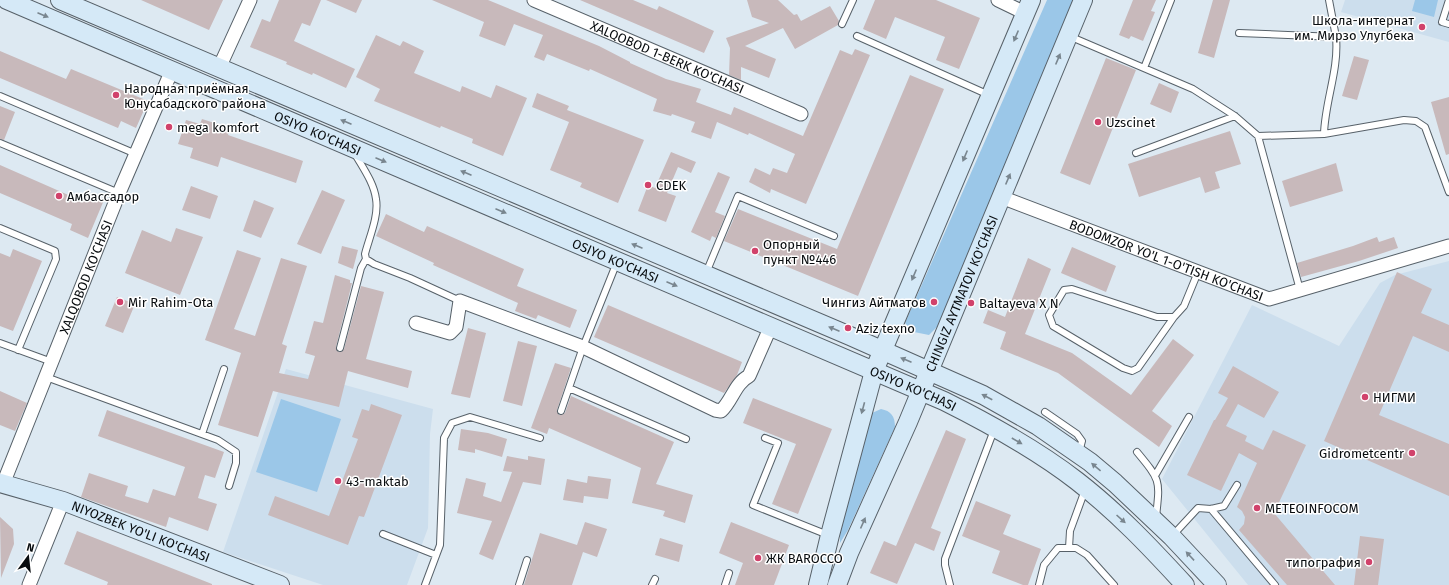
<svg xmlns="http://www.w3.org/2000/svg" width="1449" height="585" font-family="'Fira Sans',sans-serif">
<rect width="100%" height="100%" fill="#dde9f2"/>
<path fill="#ccdeed" d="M1345,0H1449V42L1341,12Z
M1449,261V585H1248L1162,479L1252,305L1339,346L1380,283L1395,275Z
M286,369L433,409L430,434L428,528L407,585H323L223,552Z"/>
<path fill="#9bc7e8" d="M1047,0H1077L937,327L929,335L914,332L905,323Z
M1415,0H1438L1434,17L1412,11Z
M281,399L341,419L317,492L256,472Z
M881,409C891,411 895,416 895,427L848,530L840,543V527L872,413Z"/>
<path fill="#c8b9bb" d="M141,0H223L209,30Z
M279,0H321L310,26L302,23L294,41L355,69L346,88L313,73L312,75L286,64L287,62L250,47L262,19L270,22Z
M326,0H362L356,13Z
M432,0H488L599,46L630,62V63L666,79L701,89L696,102L731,115L734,107L803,136L840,50L852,55L855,49L870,55L806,204L771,189L770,193L749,182L755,168L770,175L773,168L787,173L795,154L749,133L748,135L717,122L711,139L691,132L695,122L672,114L671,116L653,111L657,99L590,69L589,71L547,54L544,61L534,57L543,35L514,24L505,46L479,36L484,22Z
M580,0H633L657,10L659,6L714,31L704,53Z
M747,0H778L794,15L797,14L801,21L830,6L839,21L838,25L795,49L783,28L745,46L776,59L769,78L741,67V80L729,75L730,48L726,38L769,23L752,17Z
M875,0H936L980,18L959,69L936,60L945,37L895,17L886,39L863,29Z
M1133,0H1156L1151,11L1155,12L1143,41L1131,36L1129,39L1119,35Z
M1213,0H1230L1214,58L1198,53Z
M376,35L400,46L403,41L424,51L414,73L460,92L462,86L491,98L496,85L527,98L503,156L472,143L473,139L441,126L440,128L374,101L380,89L356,77Z
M0,51L66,79L71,69L148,101L136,128L121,121L118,128L0,78Z
M1354,56L1369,60L1357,100L1342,96Z
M1106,58L1136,70L1090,185L1060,173Z
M910,75L944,89L858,296L724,241L738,209L837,249Z
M1159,83L1179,92L1171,113L1150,104Z
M537,93L569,106L567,110L644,140L618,203L580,187L582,183L550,170L569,122L532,107Z
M1449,97V154L1446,155L1431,102Z
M0,106L15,112L4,140L0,139Z
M202,119L230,128L228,135L303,161L296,183L221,157L218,167L190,158L193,148L178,144L186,120L200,124Z
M1230,131L1241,164L1215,172L1220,188L1205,193L1200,177L1139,197L1128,164Z
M671,152L696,162L691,173L678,167L667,193L676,196L666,222L638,211L648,185L655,188Z
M1336,163L1343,191L1290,207L1282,181Z
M0,165L82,201L86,192L104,200L88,238L70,230L72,224L0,193Z
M718,172L730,177L715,212L725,216L716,238L712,236L710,241L691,232Z
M191,186L218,196L210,219L182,210Z
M322,190L345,200L321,254L297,244Z
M254,200L274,208L261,238L243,231Z
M386,214L424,232L427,226L524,269L517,286L577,310L570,328L538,315L536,319L515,311L518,303L433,265L434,263L376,236Z
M176,228L203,237L180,295L125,273L142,230L171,242Z
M1377,237L1379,242L1394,237L1398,248L1359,261L1301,277L1297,263L1353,246Z
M342,246L358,250L353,269L338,263Z
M1072,247L1116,266L1106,292L1061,273Z
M13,249L42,261L13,331L0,326V253L10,257Z
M237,250L261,258L234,329L255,336L281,258L307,266L282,344L287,346L279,373L308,379L315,356L305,353L314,321L323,323L335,275L350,280V283H352L336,347L337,351L341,352L344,349L361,286L384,292L366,359L412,371L408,388L348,371L339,407L273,391L258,437L218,425L241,353L205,340Z
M1028,258L1051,269L1025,334L1072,353L1131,395L1173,339L1194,355L1152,411L1172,426L1159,447L1058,373L1000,349L1006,332L983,323L988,310L1005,317Z
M1397,272L1432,289L1421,313L1449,325V352L1413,336L1379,415L1449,444V496L1324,441Z
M117,297L135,304L123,333L105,326Z
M608,305L742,362L737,375L724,393L594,337Z
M468,328L486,333L470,398L451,394Z
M518,341L537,346L522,406L503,401Z
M555,363L571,368L557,410L559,415L565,413L571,396L674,442L656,484L693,495L685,523L663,516L665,511L632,503L641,468L549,428L547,434L531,428Z
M1233,366L1279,392L1264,418L1238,404L1226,426L1247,436L1245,441L1263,450L1273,430L1306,445L1274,513L1335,585H1287L1239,530L1244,524L1245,517L1242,511L1237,507L1257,463L1239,453L1221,491L1187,475L1214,420H1215L1228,398L1218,393Z
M0,391L27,403L15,431L0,425Z
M753,398L832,429L798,514L772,504L796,444L743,423Z
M371,404L402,415L364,517L359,516L348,545L268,515L275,496L329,516L358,439L352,437L362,409L369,411Z
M107,410L224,452L215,478L205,475L198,498L217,504L208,531L169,517L166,527L81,497L89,473L128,486L125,496L148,503L153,489L175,496L185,467L98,436Z
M461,429L488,433L507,439L502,457L475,449V453L458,450Z
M946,430L966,439L931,528L941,532L934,551L915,543L897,584L870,573L884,541L896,546Z
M507,456L528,460V456L545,459L541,485L523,482L493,560L479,554L492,521L457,513L466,478L486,483L483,496L501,502L512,472L503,471Z
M588,476L611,479L608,499L584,496L583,503L563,500L567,479L587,483Z
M976,501L1011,515L1003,534L1041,549L1028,585H1023L992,573L1000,551L962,536Z
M0,517L13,529L14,544L1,578Z
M585,522L607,529L597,557L583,552L572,585H524L540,533L577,545Z
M731,522L789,545L774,585H735L743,563L719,553Z
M77,531L212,584V585H107L108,582L64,564Z
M1360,536L1384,539L1378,585H1354Z
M660,538L683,545L679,562L655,555Z"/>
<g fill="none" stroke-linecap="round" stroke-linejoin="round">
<g stroke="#576169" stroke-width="8">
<path id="lane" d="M1329,0L1336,37
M1449,0L1442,22L1449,24
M842,24L853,0
M1239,33L1336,37C1339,70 1325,101 1324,134
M857,36L989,95
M1069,36L1193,89L1235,116L1258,136L1324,134L1404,120L1416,121L1425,127L1449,192
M1144,68L1171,0
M0,96L136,154
M1258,136L1300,290
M0,143L119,193
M1136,153L1235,116
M355,154C363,168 374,183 376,199C379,216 369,238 365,254L366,259L374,264L410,278L460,301
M0,228L55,251L56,259L18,350
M706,273L738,196L834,236
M1174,317L1138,368L1132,371L1123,368L1053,326L1049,315L1064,290L1072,289L1157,317H1174L1184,306L1198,272
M0,343L52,362
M340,348L361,268L366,259
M46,377L218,440L236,452V463L229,486
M569,388L686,439
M561,411L583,347L617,262
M1045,412L1077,434L1082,441L1079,452
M202,434L224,369
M765,438L778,443L753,505L828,535
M1137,452C1161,481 1160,480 1156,517
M1156,474L1189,417
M1211,509L1275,585
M383,534L436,555
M1173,535L1198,508L1211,509L1224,506L1237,485
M1069,548L1070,531L1085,490
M425,585L440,545L444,438L452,423L470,417L540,438
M519,585L527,560
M652,585L655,579
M725,585L729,573
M950,585L945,565V559L994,430
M1039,585L1044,565L1058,548H1076L1087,555L1114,585"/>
</g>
<g stroke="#576169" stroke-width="15">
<g id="street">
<path id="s1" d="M534,0L801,114"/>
<path d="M998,0L1025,13"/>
<path d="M219,68L250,0"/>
<path id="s2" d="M1001,197L1269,299L1449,246"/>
<path d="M416,323L450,333L456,327L460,301L583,347L715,410L721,411C732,401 735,383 749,376L771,326"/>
<path id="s3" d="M3,484L119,193L172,70"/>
<path d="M29,585L63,501"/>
</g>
</g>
<g stroke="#576169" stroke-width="20">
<g id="secondary">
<path id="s4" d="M7,0L944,401C990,424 1037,450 1077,481C1117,512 1151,548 1185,585"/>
<path d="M60,0L850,336L983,395L1038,426L1090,462L1115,483L1172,537L1217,585"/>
<path id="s5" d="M0,483L63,501L280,585"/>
<path d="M818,585L830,535L874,371L1031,0"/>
<path id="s6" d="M837,585L849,553L908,422L1083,0"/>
</g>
</g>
<use href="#lane" stroke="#fff" stroke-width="6"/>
<use href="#street" stroke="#fff" stroke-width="13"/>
<use href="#secondary" stroke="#d5e9f7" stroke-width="18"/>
</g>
<defs><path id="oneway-solid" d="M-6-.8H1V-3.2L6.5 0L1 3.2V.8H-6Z"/></defs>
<g fill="#79868f">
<use href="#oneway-solid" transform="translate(43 15) rotate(23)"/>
<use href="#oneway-solid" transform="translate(1016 36) rotate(113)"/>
<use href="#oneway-solid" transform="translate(1058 59) rotate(-67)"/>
<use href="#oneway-solid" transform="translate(346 122) rotate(-157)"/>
<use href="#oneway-solid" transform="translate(965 156) rotate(113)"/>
<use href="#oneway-solid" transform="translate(381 160) rotate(23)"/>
<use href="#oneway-solid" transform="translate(466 173) rotate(-157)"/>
<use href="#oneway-solid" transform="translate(1008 179) rotate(-67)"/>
<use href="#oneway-solid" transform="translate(501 211) rotate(23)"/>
<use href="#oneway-solid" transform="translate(637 246) rotate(-157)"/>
<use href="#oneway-solid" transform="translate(914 275) rotate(113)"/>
<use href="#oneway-solid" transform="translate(672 284) rotate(23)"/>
<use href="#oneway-solid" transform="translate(834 329) rotate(-157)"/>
<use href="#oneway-solid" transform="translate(906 360) rotate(-157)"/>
<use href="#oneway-solid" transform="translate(987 397) rotate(-152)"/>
<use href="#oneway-solid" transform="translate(863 408) rotate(105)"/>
<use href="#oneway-solid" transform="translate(1017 441) rotate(30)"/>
<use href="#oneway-solid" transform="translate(1096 467) rotate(-140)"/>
<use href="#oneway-solid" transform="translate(1121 519) rotate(42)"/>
<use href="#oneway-solid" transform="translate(863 523) rotate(-66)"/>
<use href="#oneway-solid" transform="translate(1190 556) rotate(-133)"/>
</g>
<g fill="#d1426b" stroke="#fff" stroke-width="1.5">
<circle cx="1422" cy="27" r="4"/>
<circle cx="116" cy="95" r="4"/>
<circle cx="1098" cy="122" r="4"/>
<circle cx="169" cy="127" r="4"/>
<circle cx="648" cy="185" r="4"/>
<circle cx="59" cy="196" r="4"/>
<circle cx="755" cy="251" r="4"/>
<circle cx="120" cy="302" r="4"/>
<circle cx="934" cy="302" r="4"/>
<circle cx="971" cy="303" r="4"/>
<circle cx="848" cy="328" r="4"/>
<circle cx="1365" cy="397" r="4"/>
<circle cx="1412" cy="453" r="4"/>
<circle cx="338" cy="481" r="4"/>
<circle cx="1257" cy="508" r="4"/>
<circle cx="758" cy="558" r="4"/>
<circle cx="1369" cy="562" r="4"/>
</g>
<g text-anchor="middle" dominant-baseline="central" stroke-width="3" stroke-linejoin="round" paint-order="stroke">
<g font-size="13" fill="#080c0f" stroke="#fff" text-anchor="start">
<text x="1414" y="20" text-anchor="end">Школа-интернат<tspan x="1414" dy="15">им. Мирзо Улугбека</tspan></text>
<text x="124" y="88">Народная приёмная<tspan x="124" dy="15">Юнусабадского района</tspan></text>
<text x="1106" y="122">Uzscinet</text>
<text x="177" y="127">mega komfort</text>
<text x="656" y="185">CDEK</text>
<text x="67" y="196">Амбассадор</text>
<text x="763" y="244">Опорный<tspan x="763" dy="15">пункт №446</tspan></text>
<text x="128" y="302">Mir Rahim-Ota</text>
<text x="926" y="302" text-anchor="end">Чингиз Айтматов</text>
<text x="979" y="303">Baltayeva X N</text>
<text x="856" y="328">Aziz texno</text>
<text x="1373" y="397">НИГМИ</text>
<text x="1404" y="453" text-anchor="end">Gidrometcentr</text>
<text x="346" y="481">43-maktab</text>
<text x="1265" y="508">METEOINFOCOM</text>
<text x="766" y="558">ЖК BAROCCO</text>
<text x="1361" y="562" text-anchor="end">типография</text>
</g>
<g font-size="13" fill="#080c0f" stroke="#fff">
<text stroke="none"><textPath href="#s1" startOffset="145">XALQOBOD 1-BERK KO'CHASI</textPath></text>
<text stroke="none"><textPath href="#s4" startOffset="338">OSIYO KO'CHASI</textPath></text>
<text stroke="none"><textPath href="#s4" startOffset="662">OSIYO KO'CHASI</textPath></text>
<text stroke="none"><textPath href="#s2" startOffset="177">BODOMZOR YO'L 1-O'TISH KO'CHASI</textPath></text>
<text stroke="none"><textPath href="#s3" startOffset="223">XALQOBOD KO'CHASI</textPath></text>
<text stroke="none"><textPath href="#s6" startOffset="317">CHINGIZ AYTMATOV KO'CHASI</textPath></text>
<text stroke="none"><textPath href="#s4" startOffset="986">OSIYO KO'CHASI</textPath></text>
<text stroke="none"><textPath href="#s5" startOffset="149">NIYOZBEK YO'LI KO'CHASI</textPath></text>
</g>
</g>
<g transform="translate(28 557) rotate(15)" stroke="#ffffff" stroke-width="3" paint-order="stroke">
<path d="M0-3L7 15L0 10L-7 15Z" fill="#080c0f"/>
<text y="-6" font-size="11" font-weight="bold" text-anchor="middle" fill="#080c0f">N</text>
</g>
</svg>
